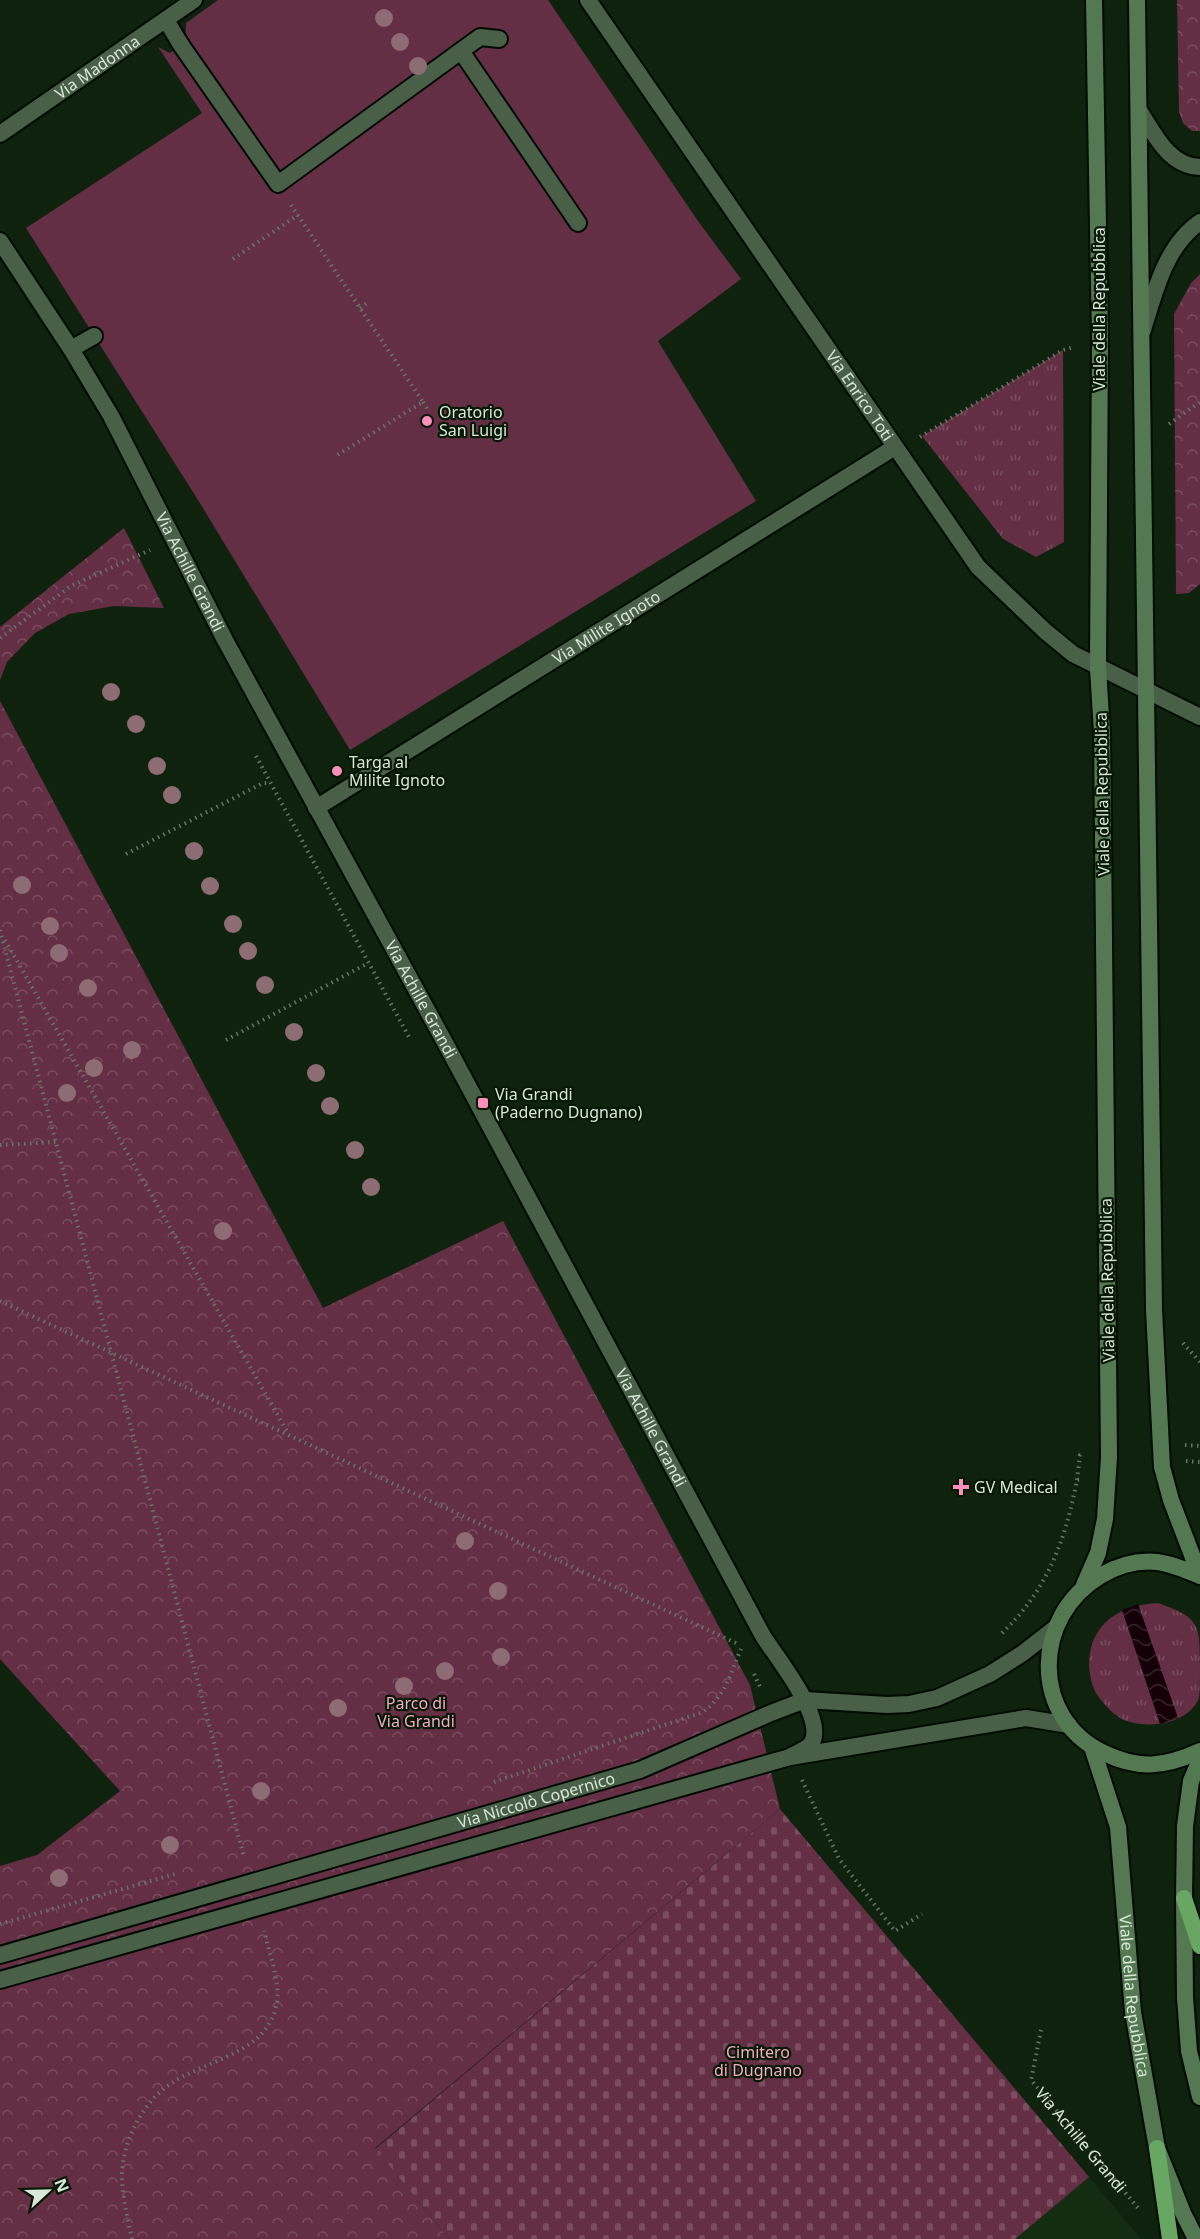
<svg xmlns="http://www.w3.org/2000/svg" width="1200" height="2239" font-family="'Noto Sans',sans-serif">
<defs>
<pattern id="grass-tufts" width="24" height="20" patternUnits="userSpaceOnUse" patternTransform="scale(1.5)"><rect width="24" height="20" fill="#642e45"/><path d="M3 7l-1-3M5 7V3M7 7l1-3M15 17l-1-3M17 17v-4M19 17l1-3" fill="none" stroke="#7a4c5f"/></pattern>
<pattern id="cemetery-stones" width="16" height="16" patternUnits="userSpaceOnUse" patternTransform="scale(1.5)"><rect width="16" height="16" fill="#642e45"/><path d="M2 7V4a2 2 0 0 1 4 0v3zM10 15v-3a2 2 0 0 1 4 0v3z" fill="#7a4c5f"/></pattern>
<pattern id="park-crowns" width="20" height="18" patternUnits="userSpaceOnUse" patternTransform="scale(1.5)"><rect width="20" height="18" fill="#642e45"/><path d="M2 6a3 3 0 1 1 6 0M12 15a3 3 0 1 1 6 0" fill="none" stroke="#7a4c5f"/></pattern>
<pattern id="water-waves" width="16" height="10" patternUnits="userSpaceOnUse" patternTransform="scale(1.5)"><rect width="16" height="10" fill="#150008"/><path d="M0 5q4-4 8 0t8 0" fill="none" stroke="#36252b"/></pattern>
</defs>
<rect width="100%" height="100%" fill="#0f220e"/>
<path fill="#142d12" d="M1089,2177L1141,2239H1015Z"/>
<path fill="url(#grass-tufts)" d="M1063,350L1064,542L1036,557L1003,539L922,436Z
M1158,1603C1200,1618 1200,1624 1200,1666C1200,1676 1200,1690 1199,1698C1188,1725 1145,1730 1122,1719C1111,1713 1103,1703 1096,1693C1091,1684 1089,1672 1089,1662C1091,1622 1121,1605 1158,1603Z"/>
<path fill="url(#cemetery-stones)" d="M780,1809L1089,2177L1015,2239H449L375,2149Z"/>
<path fill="url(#park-crowns)" d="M1177,0H1200V131H1192L1183,123L1179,112Z
M1200,274V584L1189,593L1176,594L1174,314L1191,283Z
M124,528L164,608L114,606L69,614L35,633L7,662L0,680V627Z
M0,701L323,1308L503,1221L750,1685L780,1809L375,2148L449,2239H0V1866L37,1855L120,1791L0,1659Z"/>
<path fill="#642e45" d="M218,0H548L698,221L741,279L658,341L756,501L350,750L198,500L26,228L202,113L158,47L170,53L185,42L186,23Z"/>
<path fill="url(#water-waves)" d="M1138,1604L1178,1718L1160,1724L1122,1610Z"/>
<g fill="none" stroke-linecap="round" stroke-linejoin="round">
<g stroke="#000b00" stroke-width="20">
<path id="service" d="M181,45L278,184L480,37L499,39
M461,51L578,223
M71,349L94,336"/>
</g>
<g stroke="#000b00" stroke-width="20">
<g id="minor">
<path id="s2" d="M588,0L978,567L1045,631L1073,654L1200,717"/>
<path d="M166,20L181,45"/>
<path d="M1139,110C1154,133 1168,166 1200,167"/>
<path id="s3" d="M0,134L194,0"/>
<path id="s4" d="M0,241L71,349L111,416L225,640L449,1050L763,1636C776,1657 828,1720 811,1744C807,1749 797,1753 791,1756"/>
<path d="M1143,330C1155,292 1165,246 1200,222"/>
<path id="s5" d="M316,808L895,447"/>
</g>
</g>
<g stroke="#000b00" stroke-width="20">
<g id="tertiary">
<path id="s6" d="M0,1955L640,1770L771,1713L805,1700L887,1705L909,1704L937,1698L990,1674L1023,1653L1055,1628"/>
<path d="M0,1980L790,1757L1026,1718L1069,1725"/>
</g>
</g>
<g stroke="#000b00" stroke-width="20">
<g id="secondary">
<path d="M1137,0L1154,1309L1162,1467L1171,1500L1200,1576"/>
<path d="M1200,1576C1186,1570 1172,1564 1157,1562C1137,1560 1117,1566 1100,1576C1032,1617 1030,1718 1104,1753C1139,1770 1165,1767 1200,1751"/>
<path d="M1084,1585L1098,1553L1105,1519L1109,1457L1102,733L1098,668L1100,339L1094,0"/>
<path id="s7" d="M1092,1747L1118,1827L1133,2012L1157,2148L1183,2213L1196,2239"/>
<path d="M1200,1760L1191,1781L1185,1826L1184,1898L1185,1997L1189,2051L1200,2097"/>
</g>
</g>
<g stroke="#000b00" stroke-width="20">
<path id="trunk" d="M1184,1898L1200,1946
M1157,2148L1170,2239"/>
</g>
<g stroke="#657664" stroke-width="4" stroke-dasharray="1.5 4.5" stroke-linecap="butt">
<path d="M291,205L423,402L334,457"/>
<path d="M233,259L298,215"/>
<path d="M360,308L367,303"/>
<path d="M423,402L428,410"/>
<path d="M1169,424L1200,402"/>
<path d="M920,437L1063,350L1074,347"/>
<path d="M0,638L71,586L150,550"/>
<path d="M256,756L409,1037"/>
<path d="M126,854L263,783H270"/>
<path d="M0,930L244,1857"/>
<path d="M5,940L288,1433"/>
<path d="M226,1040L368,963"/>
<path d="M0,1145L56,1142"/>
<path d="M0,1301L736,1643"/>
<path d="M1183,1343L1200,1362"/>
<path d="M1185,1445L1200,1446"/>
<path d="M1186,1461L1200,1462"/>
<path d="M1077,1480L1080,1455H1084"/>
<path d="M1002,1633C1048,1589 1065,1541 1077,1480L1082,1479"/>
<path d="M754,1674L761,1689"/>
<path d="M802,1780L839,1859L895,1931L922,1914"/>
<path d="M494,1782L703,1712C726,1695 730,1674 741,1649"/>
<path d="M0,1924L175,1874"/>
<path id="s1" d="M1041,2030L1031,2080L1138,2208"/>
<path d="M132,2239C128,2220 123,2200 122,2180C121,2145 140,2105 169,2085C185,2073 208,2066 226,2057C251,2045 268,2035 276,2007C282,1986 269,1953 264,1931"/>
</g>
<use href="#service" stroke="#495f48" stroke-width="16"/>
<use href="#minor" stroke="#495f48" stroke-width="16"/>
<use href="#tertiary" stroke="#495f48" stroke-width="16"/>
<use href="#secondary" stroke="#547952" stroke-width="16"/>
<use href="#trunk" stroke="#68a664" stroke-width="16"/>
</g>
<g fill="#8d6c73">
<circle cx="384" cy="18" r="9"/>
<circle cx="400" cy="42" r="9"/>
<circle cx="418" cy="66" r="9"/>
<circle cx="111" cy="692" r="9"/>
<circle cx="136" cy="724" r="9"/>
<circle cx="157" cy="766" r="9"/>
<circle cx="172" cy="795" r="9"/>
<circle cx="194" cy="851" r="9"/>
<circle cx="22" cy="885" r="9"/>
<circle cx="210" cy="886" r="9"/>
<circle cx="233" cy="924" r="9"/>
<circle cx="50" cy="926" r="9"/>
<circle cx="248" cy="951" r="9"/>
<circle cx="59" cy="953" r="9"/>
<circle cx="265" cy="985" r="9"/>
<circle cx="88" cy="988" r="9"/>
<circle cx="294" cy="1032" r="9"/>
<circle cx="132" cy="1050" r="9"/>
<circle cx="94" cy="1068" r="9"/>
<circle cx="316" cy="1073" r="9"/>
<circle cx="67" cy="1093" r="9"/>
<circle cx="330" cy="1106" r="9"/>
<circle cx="355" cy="1150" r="9"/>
<circle cx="371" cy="1187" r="9"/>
<circle cx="223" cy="1231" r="9"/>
<circle cx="465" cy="1541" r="9"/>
<circle cx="498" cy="1591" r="9"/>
<circle cx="501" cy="1657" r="9"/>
<circle cx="445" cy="1671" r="9"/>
<circle cx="404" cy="1686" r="9"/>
<circle cx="338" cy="1708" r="9"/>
<circle cx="261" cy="1791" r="9"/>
<circle cx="170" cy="1845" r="9"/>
<circle cx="59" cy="1878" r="9"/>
</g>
<g fill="#fe8ebb" stroke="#061905" stroke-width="2">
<circle cx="427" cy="421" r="6"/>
<circle cx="337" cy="771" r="6"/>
<rect x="477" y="1097" width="12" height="12" rx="3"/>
<path d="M958 1478h6v6h6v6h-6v6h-6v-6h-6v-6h6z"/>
</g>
<g text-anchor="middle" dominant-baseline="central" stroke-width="4.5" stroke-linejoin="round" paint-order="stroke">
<g font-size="16" fill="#d9e6d8" stroke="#061905">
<text stroke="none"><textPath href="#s3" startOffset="118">Via Madonna</textPath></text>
<text transform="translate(1099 309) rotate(-90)">Viale della Repubblica</text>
<text stroke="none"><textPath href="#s2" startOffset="480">Via Enrico Toti</textPath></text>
<text stroke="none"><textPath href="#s4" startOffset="382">Via Achille Grandi</textPath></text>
<text stroke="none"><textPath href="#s5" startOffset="342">Via Milite Ignoto</textPath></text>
<text transform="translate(1102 794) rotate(-91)">Viale della Repubblica</text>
<text stroke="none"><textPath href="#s4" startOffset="868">Via Achille Grandi</textPath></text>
<text transform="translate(1107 1280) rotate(-91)">Viale della Repubblica</text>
<text stroke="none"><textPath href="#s4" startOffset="1354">Via Achille Grandi</textPath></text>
<text stroke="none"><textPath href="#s6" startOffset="558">Via Niccolò Copernico</textPath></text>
<text stroke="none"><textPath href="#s7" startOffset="254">Viale della Repubblica</textPath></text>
<text stroke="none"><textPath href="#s1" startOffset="129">Via Achille Grandi</textPath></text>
</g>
<g font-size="16" fill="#d9e6d8" stroke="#061905" text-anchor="start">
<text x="439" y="412">Oratorio<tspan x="439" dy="18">San Luigi</tspan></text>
<text x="349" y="762">Targa al<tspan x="349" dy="18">Milite Ignoto</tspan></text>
<text x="495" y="1094">Via Grandi<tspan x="495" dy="18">(Paderno Dugnano)</tspan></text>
<text x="974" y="1487">GV Medical</text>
</g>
<g font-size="16" fill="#f4a9c5" stroke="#061905">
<text x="416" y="1703">Parco di<tspan x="416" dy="18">Via Grandi</tspan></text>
<text x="758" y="2052">Cimitero<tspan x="758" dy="18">di Dugnano</tspan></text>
</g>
</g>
<g transform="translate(48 2191) rotate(68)" stroke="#061905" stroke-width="4.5" paint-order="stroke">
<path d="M0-4.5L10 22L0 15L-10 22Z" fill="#d9e6d8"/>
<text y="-9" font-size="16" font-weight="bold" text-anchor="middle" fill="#d9e6d8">N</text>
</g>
</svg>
